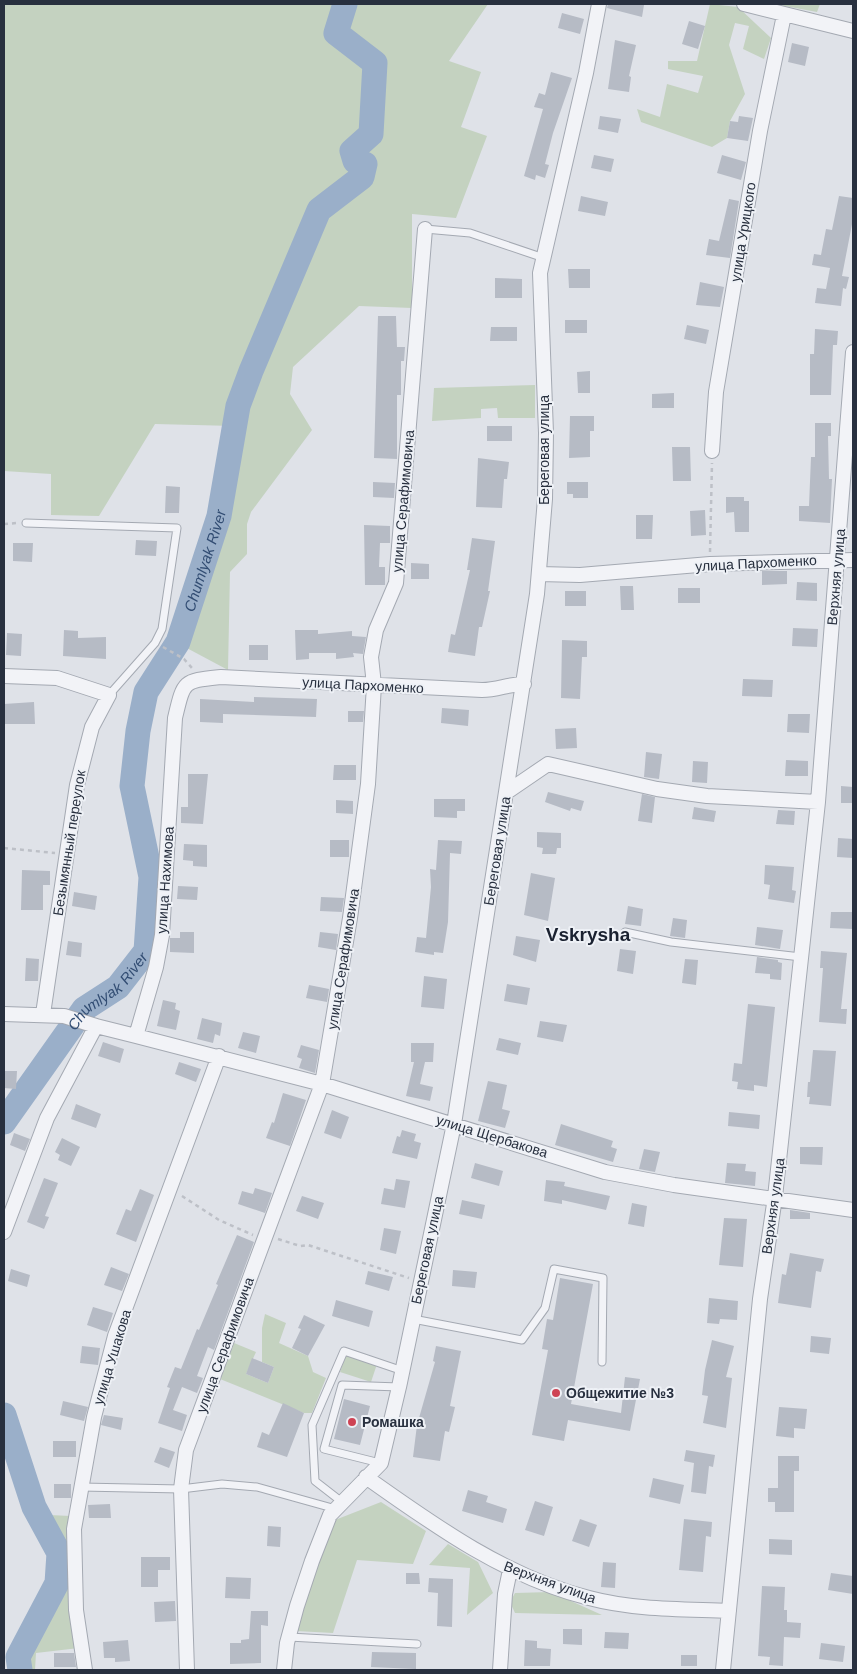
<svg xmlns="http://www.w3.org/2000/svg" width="857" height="1674" font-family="Arial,sans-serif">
<rect width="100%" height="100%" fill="#dfe2e8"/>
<path fill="#c4d2c0" d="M4,4H488L449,61L481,72L461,127L487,136L456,218L412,214V308L359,306L293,367L290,394L312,430L251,512L247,524V554L230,572L228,670L183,646L202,572L217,533L214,530L219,516L234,426L155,424L99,516L51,515V474L4,471Z
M710,4L738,7L771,38L764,59L743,49L749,26L735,23L729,45L745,94L730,121L727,138L712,147L641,122L637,109L660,117L667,84L698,93L703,76L668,69V61H697Z
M774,4H820L817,12Z
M535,385V418H498L497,408L481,409V418L432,421L434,388Z
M265,1314L286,1323L279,1343L308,1356L313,1372L326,1378L312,1413H304L220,1379L234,1343L256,1352L246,1374L268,1383L274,1367L262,1362V1328Z
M346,1355L377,1364L371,1382L340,1372Z
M381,1502L426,1531L413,1564L357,1560L333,1633L296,1631L315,1570L335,1520Z
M49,1515L71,1516L79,1648L36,1653L35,1670H27L21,1657L59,1586L63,1546Z
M448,1544L478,1562L493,1593L467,1615L470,1568L429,1565Z
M551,1592L602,1615L515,1613L510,1602L515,1593Z"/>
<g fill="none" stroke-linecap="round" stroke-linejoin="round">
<g stroke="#9aafc9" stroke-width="25">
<path id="s1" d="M4,1122L84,1009L118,987L146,951L151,877L132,786L138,731L146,692L178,642L219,516L238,406L251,371L319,210L362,177L365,164L355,161L352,151L371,134L375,63L336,33L345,4"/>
<path d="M4,1415L34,1507L59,1553L57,1583L18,1657L20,1670"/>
</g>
</g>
<path fill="#b6bbc5" d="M608,4H638L644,5L642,17L607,8Z
M562,13L584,19L580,34L558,28Z
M689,21L705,26L698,49L682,44Z
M615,40L636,45L629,76L631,77L629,92L608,89Z
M792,43L809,47L805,66L788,62Z
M551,72L572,78L553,133L545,164L549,165L545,178L536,175L535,180L524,176L543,109L534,107L539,93L545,95Z
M600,116L621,119L618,133L598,129Z
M739,116L753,118L748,141L727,138L730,121L738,122Z
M594,155L614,159L611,172L591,168Z
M722,155L746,162L741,180L717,173Z
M581,196L608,202L605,216L578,211Z
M839,196L853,198V219L842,276L849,277L846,289L843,288L841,306L815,303L817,288L826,289L830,268L812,265L814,254L821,255L826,229L832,230Z
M729,199L739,201L730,258L706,255L709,239L719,241Z
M568,269H590V288H569Z
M495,278L522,279V298H495Z
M700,282L724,287L720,307L696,305Z
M378,316H396L397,347H405L404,361H401V395H397V459L374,458Z
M565,320H587V333H565Z
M687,325L709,330L706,344L684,339Z
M491,327H517V341H490Z
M815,329L838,331L837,345H833L831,395H810V354H814Z
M590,371V393H578L577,372Z
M674,393V408H652V394Z
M570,416H594V431H590V457L569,458Z
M815,423H831V436H828L829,479H832L830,523L799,521V506H809L811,457H815Z
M487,426H512V441H487Z
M672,447H690L691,481H673Z
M478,458L509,462L507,479H504L502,508L476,507Z
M373,482L395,483L394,498L373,497Z
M567,482H588V498H573V494H567Z
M166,486L180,487L179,513H165Z
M726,497H744V501H749V532H735L734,512L726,513Z
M705,510L706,535L691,536L690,511Z
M636,515H653L652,539H636Z
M364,525L390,526V543H380L379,567H385V585H365Z
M472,538L495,541L488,591H490L482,627H479L475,656L448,652L451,634L455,635L470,570H467Z
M136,540L157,541L156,556L135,555Z
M13,543H33L32,562L13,561Z
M411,563L429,564V579H411Z
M762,571H787V584L762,585Z
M797,582L817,583V601L796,600Z
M620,586H633L634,610H621Z
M678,588H700V603H678Z
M565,591H586V606H565Z
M793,628L818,629L817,647L792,646Z
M64,630L78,631V638L106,637V659L63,656Z
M295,630H318V634L352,631V636L366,637L363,654L353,653L354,657L336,659V653H309V659L296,660Z
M7,633L22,634L21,656L6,655Z
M562,640L587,641V657H582L580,699L561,698Z
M249,645H268V660H249Z
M743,679L773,680L772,697L742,696Z
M254,697L317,699L316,717L223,714V723L200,722V699L254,702Z
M34,702L35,724H4V704Z
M442,708L469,710L468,726L441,723Z
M348,711H364L363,722H348Z
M788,714H810L809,733L787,732Z
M576,728L577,748L556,749L555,729Z
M646,752L662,754L659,779L644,777Z
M786,760L808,761V776H785Z
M693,761L708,762L707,783L692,782Z
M334,765H356V780H333Z
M188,774H208L203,824L181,823V807H188Z
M841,786L853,787V803H841Z
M548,792L584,801L581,811L571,808L570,811L545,802Z
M642,794L655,797L652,823L638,821Z
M434,799H465V811H457V818L434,817Z
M336,800L353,801V814L336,813Z
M694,807L716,811L714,822L692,819Z
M778,810L795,811L794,825L776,824Z
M537,832L561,833V848H557L556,854H542L543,848L537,847Z
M838,838L853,839V858L837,857Z
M330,840H349V857H330Z
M438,840L462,841L461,854L450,853L448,922L443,953L434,952V955L415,952L417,937L426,938L431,887L430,869L436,870Z
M184,844L207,845V867L193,866V861L183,860Z
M765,865L794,867L792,890L796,891L794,903L768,899L770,885L764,884Z
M22,870L50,871V885H43V910H21Z
M531,873L555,878L548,921L524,915Z
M178,886L198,887L197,900L177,899Z
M74,892L97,896L95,910L72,906Z
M321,897L344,898L342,912L320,911Z
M628,906L643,909L641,926L625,924Z
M831,912H853V929L830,928Z
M673,918L687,920L685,938L670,936Z
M757,927L783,930L780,949L755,945Z
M180,932H194V953L170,952V938H180Z
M320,932L338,934L336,950L318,947Z
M516,936L540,940L536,962L513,955Z
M68,941L82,943L81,957L66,955Z
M620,949L636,951L633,974L617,971Z
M821,951L847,953L841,1009H847L846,1024L819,1022L823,968H820Z
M757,957L778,960V962L782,963L781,980L770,979V974L755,973Z
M26,958L39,959L38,981H25Z
M685,959L698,960L696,985L682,983Z
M424,976L447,979L444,1009L421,1007Z
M507,984L530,988L527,1005L504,1001Z
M309,985L329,989L327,1002L306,998Z
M163,1000L176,1003L175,1009L180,1011L176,1030L157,1026Z
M748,1004L775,1007L767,1087L754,1085V1091L737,1089L738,1082L732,1081L734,1063L742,1064Z
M202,1018L222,1023L220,1036L215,1034L213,1043L197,1039Z
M540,1021L567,1025L563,1042L537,1037Z
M243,1032L260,1036L256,1053L238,1048Z
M499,1038L521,1043L518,1055L496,1050Z
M103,1042L124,1049L120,1063L98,1056Z
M411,1043H434L433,1062H425L420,1084L433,1087L430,1101L406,1096L414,1062H411Z
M301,1045L319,1050L315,1073L299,1068L302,1059L297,1057Z
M813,1050L836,1051L831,1106L809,1104L810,1097H807L808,1082H810Z
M179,1062L201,1069L196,1082L175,1074Z
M4,1071H17L16,1089L4,1088Z
M488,1081L507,1085L502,1109L510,1111L505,1128L478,1121Z
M283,1093L306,1100L290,1146L266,1138L272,1122L274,1123Z
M76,1104L101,1114L96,1128L71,1119Z
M332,1110L349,1117L341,1139L324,1133Z
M729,1112L760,1115L759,1129L728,1126Z
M561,1124L613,1141L611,1147L617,1149L613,1162L555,1145Z
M402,1130L416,1134L414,1141L421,1143L417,1159L392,1153L397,1136L400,1137Z
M14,1133L30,1139L25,1151L10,1145Z
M62,1138L80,1147L71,1166L58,1160L60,1155L55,1152Z
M800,1147H823L822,1165L800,1164Z
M644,1149L660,1152L655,1172L639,1169Z
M475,1163L503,1171L499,1186L471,1178Z
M727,1163L746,1164L745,1171L756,1172L755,1186L725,1183Z
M44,1178L58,1183L45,1216L49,1217L44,1229L27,1222Z
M396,1179L410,1181L405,1208L381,1204L384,1188L394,1190Z
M546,1180L565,1182L564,1186L610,1196L606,1210L562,1200V1204L544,1201Z
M255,1188L272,1193L265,1213L238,1204L242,1191L253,1194Z
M140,1189L154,1195L136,1242L116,1234L126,1209L131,1211Z
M302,1196L324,1203L318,1219L296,1211Z
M462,1200L485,1205L482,1219L459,1214Z
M632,1203L647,1206L644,1227L628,1224Z
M790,1210L810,1213V1219H790Z
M724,1218L747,1219L743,1267L719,1265Z
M384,1228L401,1231L396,1254L380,1250Z
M237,1235L254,1242L214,1350L208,1347L197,1376L203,1378L197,1393L182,1387L173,1410L187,1415L182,1431L158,1423L170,1388L167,1387L175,1367L181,1369L197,1329L199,1330L218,1285L216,1284Z
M790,1253L824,1259L821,1272L816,1271L811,1308L778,1303L782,1274L786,1275Z
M111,1267L129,1274L122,1291L104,1285Z
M11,1269L30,1275L27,1287L8,1281Z
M453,1270L477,1272L475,1288L452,1286Z
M368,1271L393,1277L389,1291L365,1284Z
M560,1278L593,1284L571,1404L621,1413L625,1377L640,1379L630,1431L568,1420L564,1441L532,1435L548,1350L542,1349L547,1319L553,1320Z
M709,1298L738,1301L737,1320L720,1319L719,1324L707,1323Z
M336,1300L373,1311L369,1327L332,1316Z
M93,1307L113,1313L107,1332L87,1325Z
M304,1315L325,1325L308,1356L292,1348L301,1329L298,1328Z
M811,1336L831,1338L829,1354L810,1352Z
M712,1340L734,1346L726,1377L732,1378L726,1428L703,1423L708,1396L702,1395L705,1370Z
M82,1346L100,1348L98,1365L80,1363Z
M436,1346L461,1351L450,1406L455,1407L449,1432L445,1431L440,1461L413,1457L417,1425L435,1362L433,1361Z
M252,1358L274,1367L268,1383L246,1374Z
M344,1399L370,1406L360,1445L334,1439Z
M63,1401L88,1407L84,1421L60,1415Z
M283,1403L304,1413L287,1457L257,1447L262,1432L269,1435Z
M779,1407L807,1409L805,1429L794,1428V1438L776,1436Z
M104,1415L123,1418L121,1430L101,1425Z
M53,1441H76V1457H53Z
M160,1447L175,1452L169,1468L154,1462Z
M686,1450L715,1455L713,1467L709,1466L706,1494L691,1492L694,1463L684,1461Z
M778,1456H799V1471H794V1512H775V1502H768V1488H778Z
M653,1478L684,1485L680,1504L649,1497Z
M54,1484H71V1498H54Z
M468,1490L488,1496L486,1502L507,1509L503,1523L462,1511Z
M535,1501L553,1507L544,1536L525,1530Z
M110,1504L111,1518H89L88,1505Z
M580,1519L597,1525L589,1547L572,1541Z
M684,1519L712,1522L711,1537L706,1536L703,1572L679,1570Z
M268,1526L281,1527L280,1547L267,1546Z
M769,1539L792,1540V1555L769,1554Z
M141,1557H170V1570H158V1587H141Z
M603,1562L616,1563L615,1588L601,1587Z
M406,1573H419L420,1584H406Z
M831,1573L853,1576V1594L828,1590Z
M226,1577L251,1578L250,1599L225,1598Z
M429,1578L453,1579L452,1627L437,1626L438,1593L428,1592Z
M762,1586L785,1587L784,1610H787V1622L801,1623L800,1638L784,1637L783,1666L769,1665L770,1657L758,1656Z
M175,1601L176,1621L155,1622L154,1602Z
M251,1611H268V1626L261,1625V1663L230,1664V1643H241V1640L249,1639Z
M563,1629H582V1645L563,1644Z
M605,1632L629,1633L628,1649L604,1648Z
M128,1640L130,1661L115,1662V1658H104L103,1642Z
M525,1640L537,1641V1648L551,1649L550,1666H524Z
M821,1643L845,1646L843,1662L819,1659Z
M372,1652L416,1653V1669L371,1667Z
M54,1653H74L76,1667H54Z
M681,1655H697V1666H681Z"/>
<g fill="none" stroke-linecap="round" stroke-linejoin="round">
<g stroke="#a4a9b2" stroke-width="9">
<path id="service" d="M425,229L470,233L544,258
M26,523L177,528L162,629L155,643L109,695
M625,932L671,942L801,957
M413,1319L522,1340L545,1308L554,1269L603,1278L602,1362
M380,1463L324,1449L342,1385L399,1387
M81,1487L181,1489L222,1484L257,1487L336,1509
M342,1502L315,1481L312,1425L344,1351L403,1371
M289,1637L417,1644"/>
</g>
<g stroke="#a4a9b2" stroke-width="16">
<path id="minor" d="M744,4L853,31
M712,451L716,392L760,131L784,15
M539,574L580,575L710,564L853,560
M4,676L57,678L109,695L92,727L77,785L43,1014
M507,792L548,764L657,789L707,796L818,802
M4,1014L64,1016L96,1026
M136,1036L322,1084L605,1172L674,1185L853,1210
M4,1232L47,1118L96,1026L136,1036L156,967L162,935L175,718C184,680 183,681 221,677L482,690C498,690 508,684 524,684
M366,1477C435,1526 506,1577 589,1598C634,1610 683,1609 729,1611
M85,1670L76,1610L74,1529L94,1417L115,1336L219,1056
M187,1670L181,1489L186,1450L322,1084L350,918L368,784L374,685L371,657L376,630L396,583L425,229
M284,1670L287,1643L297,1606L312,1561L330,1515L381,1463L399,1387L454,1124L537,594L545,499L546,433L540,273L586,73L599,4
M500,1670L505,1594L510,1570
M723,1670L760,1299L775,1197L818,802L853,352"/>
</g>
<path stroke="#bdc0c7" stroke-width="2.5" stroke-dasharray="4 4" stroke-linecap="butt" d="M4,524L17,523
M710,552L712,463
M163,647L184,659L192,668
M4,848L55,853
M182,1196L219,1220L253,1235
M278,1239L300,1246L308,1245L409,1278"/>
<use href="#service" stroke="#f2f3f7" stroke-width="7"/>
<use href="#minor" stroke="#f2f3f7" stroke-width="14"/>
</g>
<g fill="#ce4354" stroke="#eef1f6" stroke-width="2">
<circle cx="556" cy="1393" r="5"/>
<circle cx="352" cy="1422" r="5"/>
</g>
<g text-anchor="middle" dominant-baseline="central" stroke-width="4" stroke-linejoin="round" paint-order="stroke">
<g font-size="14" fill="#28303f" stroke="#eef1f6">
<text transform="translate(743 232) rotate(-81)">улица Урицкого</text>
<text transform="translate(544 450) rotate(-90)">Береговая улица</text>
<text transform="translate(403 501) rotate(-85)">улица Серафимовича</text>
<text transform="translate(756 563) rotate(-3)">улица Пархоменко</text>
<text transform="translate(836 577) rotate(-85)">Верхняя улица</text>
<text transform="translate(363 685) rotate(3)">улица Пархоменко</text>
<text transform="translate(69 843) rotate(-81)">Безымянный переулок</text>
<text transform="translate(497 851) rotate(-81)">Береговая улица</text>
<text transform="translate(165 880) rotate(-86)">улица Нахимова</text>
<text transform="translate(343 959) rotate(-81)">улица Серафимовича</text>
<text transform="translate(492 1136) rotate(17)">улица Щербакова</text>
<text transform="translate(773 1206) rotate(-82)">Верхняя улица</text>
<text transform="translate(427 1250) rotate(-78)">Береговая улица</text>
<text transform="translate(225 1345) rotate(-70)">улица Серафимовича</text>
<text transform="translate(112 1357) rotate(-73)">улица Ушакова</text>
<text transform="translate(550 1582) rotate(20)">Верхняя улица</text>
</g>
<g font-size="14" font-weight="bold" fill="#28303f" stroke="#eef1f6" text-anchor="start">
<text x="566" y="1393">Общежитие №3</text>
<text x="362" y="1422">Ромашка</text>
</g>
<g font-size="15" font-style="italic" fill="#324d73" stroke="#eef1f6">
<text stroke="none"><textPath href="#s1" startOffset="632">Chumlyak River</textPath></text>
<text stroke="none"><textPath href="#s1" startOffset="168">Chumlyak River</textPath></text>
</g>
<g font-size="19" font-weight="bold" fill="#1a2130" stroke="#eef1f6">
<text x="588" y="934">Vskrysha</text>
</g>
</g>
<rect width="857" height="1674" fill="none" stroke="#28303f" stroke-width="10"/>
</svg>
